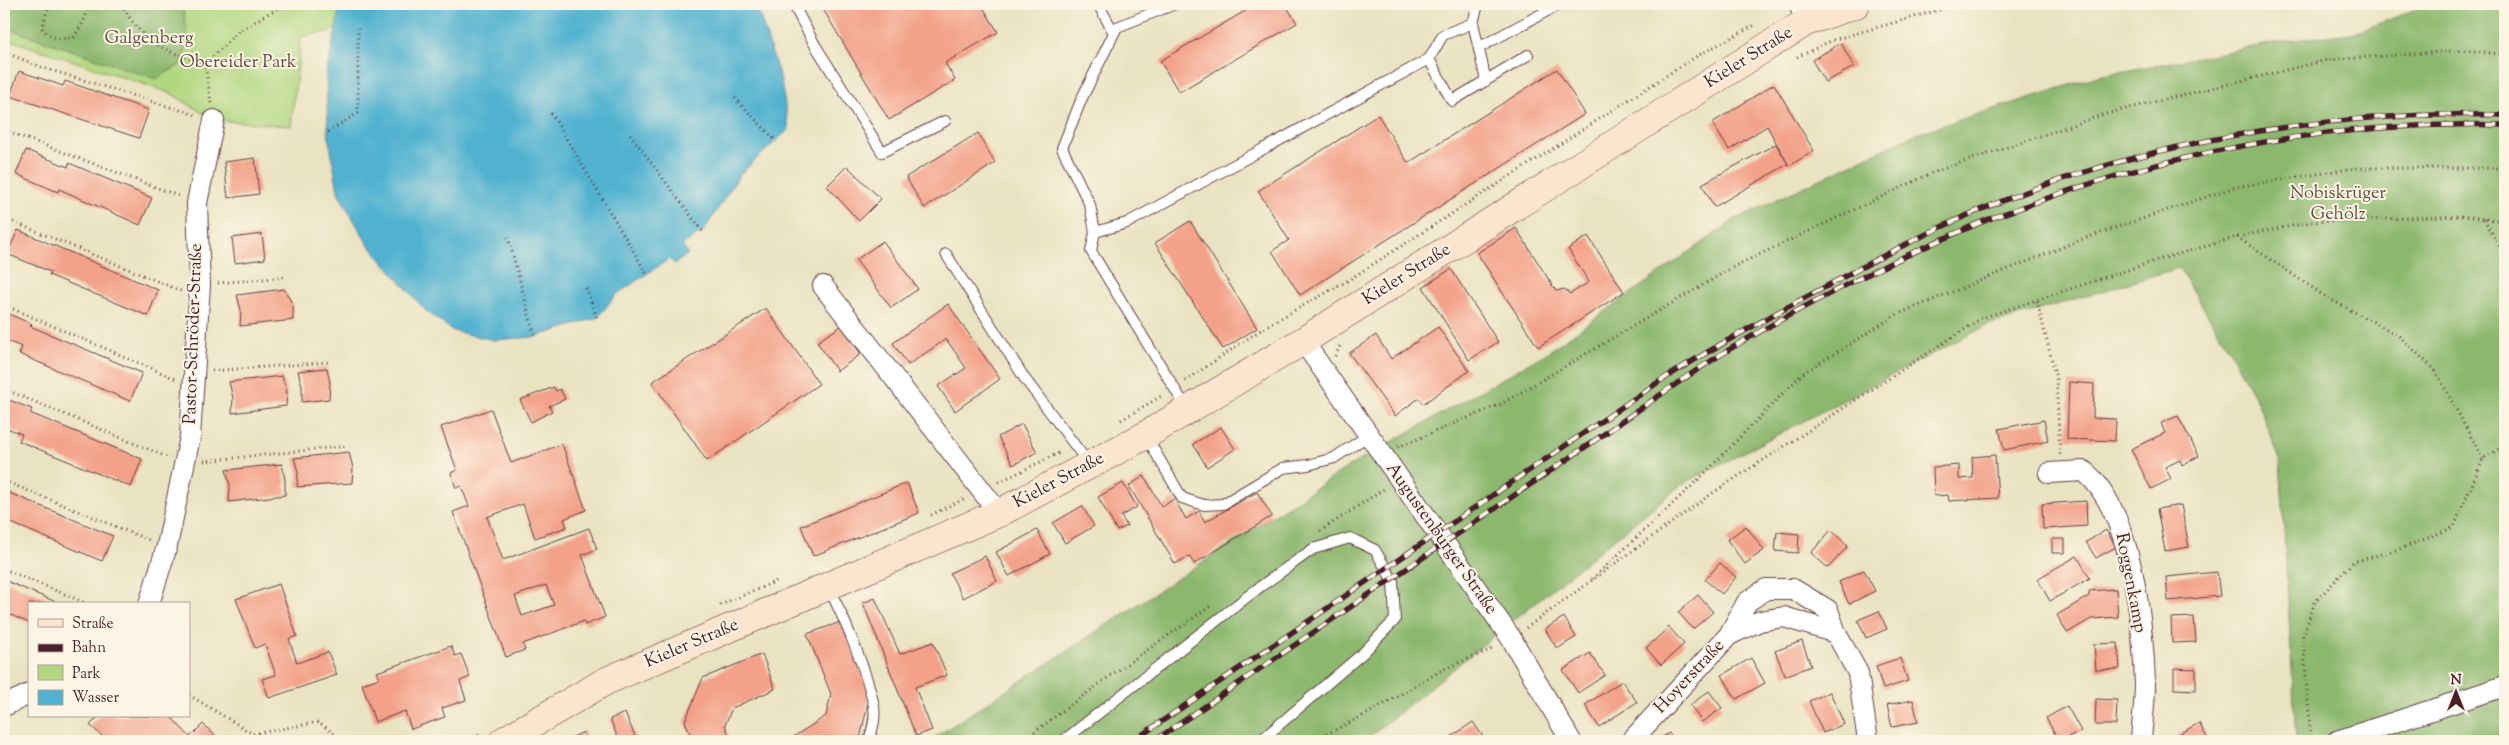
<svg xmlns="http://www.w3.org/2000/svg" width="2509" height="745" font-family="'Sorts Mill Goudy',serif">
<rect width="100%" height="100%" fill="#fcf5e5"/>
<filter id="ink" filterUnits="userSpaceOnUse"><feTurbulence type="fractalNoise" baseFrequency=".02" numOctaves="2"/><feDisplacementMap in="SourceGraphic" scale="10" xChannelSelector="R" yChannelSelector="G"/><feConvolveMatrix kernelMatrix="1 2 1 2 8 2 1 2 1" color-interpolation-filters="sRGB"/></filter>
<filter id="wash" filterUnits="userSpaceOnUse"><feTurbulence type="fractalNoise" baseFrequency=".0096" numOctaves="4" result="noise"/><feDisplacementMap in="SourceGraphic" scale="20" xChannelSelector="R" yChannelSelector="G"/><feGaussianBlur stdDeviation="1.12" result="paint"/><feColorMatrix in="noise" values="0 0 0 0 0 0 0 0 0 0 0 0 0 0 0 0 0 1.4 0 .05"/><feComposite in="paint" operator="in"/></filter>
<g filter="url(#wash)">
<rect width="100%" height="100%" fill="#eae3c2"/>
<path fill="#b1d780" stroke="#7e7b56" d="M4,4H340L336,30L301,37L291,126L214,120L170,93L4,38Z"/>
<path fill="#8cb86e" stroke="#6b6c4c" d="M4,4H182L189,42L180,65L156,79L4,27Z
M2429,4H2493L2505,6V741H2296L2280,459L2258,404L2226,344L2179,268L1988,325L1681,485L1364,741H929L1348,467L1545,354L1736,219L1915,134L2098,76L2274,43L2358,32Z"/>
<path fill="#51b2d0" stroke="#4e687e" d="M340,4H756L781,81L789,129L740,174L703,232L682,245L688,254L675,264L669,259L617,294L597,318L535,337L494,340L453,331L426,311L367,243L338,192L328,132L326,75L336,30Z"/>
<g id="blocks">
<path fill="#f3a189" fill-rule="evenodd" d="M820,4H981L998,32L945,63L955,80L889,120Z
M1257,4H1285L1297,23L1179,92L1160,61Z
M1841,43L1854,67L1825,82L1812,60Z
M1557,69L1585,114L1300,295L1272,251L1289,240L1258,191L1378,115L1408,163Z
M19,71L63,86L65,81L149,110L139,138L10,96Z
M1774,84L1814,151L1789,166L1767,126L1729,150L1712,123Z
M978,133L995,163L924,208L906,177Z
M1776,144L1788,164L1714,207L1702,184Z
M26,150L68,167L69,163L152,198L140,225L59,189L58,192L16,174Z
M255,158L259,194L228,198L224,162Z
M847,166L881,199L859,221L827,186Z
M1190,221L1257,328L1223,349L1155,243Z
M1516,228L1556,291L1564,289L1570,294L1589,282L1568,249L1588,236L1624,292L1538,347L1477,253Z
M18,230L158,290L148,316L49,275L51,272L7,254Z
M262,234L265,259L235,263L232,238Z
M883,241L918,289L891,308L856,260Z
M1451,269L1498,342L1469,360L1423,287Z
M284,289L293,305V320L240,326L241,310L237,295Z
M948,304L1000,379L955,411L938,386L966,368L946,339L908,365L893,343Z
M766,308L819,384L707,461L652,382Z
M4,312L32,324L30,326L142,373L130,401L19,354L22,347L4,340Z
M841,326L861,354L837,371L817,342Z
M1438,327L1469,371L1423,404L1419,398L1395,416L1349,353L1376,335L1391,359Z
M327,368L330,383L329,399L302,402V386L298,371Z
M282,376L287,392L286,406L232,413L233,398L229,382Z
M2069,382L2094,384L2093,418L2116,419L2115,441L2067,439Z
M554,387L556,391L560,389L565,399L549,406L552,411L531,422L520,400Z
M4,398L32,409L30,413L142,459L131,487L19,441L22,434L4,427Z
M491,409L511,463L562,444L586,510L564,519L567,527L535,538L523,504L487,517L503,560L589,528L597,549L582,555L605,617L585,625L584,621L523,644L525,650L506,657L453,512L469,506L461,486L456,488L451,473L457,470L441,427ZM546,585L554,605L522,616L515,596Z
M2178,416L2199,456L2182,465L2180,460L2165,467L2171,479L2151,489L2131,449L2165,433L2161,423Z
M2044,420L2048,441L2004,450L1999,429Z
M1022,424L1037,452L1013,465L998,437Z
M1221,427L1235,449L1207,467L1193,444Z
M349,452L353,468L352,483L297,487L298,472L294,458Z
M1995,455L1998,498L1949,501L1948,495L1934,496L1933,467L1959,465V479L1973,478L1972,457Z
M282,464L285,480V495L229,502L230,486L226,470Z
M1144,476L1162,507L1174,499L1186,519L1199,511L1205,522L1257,492L1272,516L1194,564L1189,556L1175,564L1129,486Z
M907,483L919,513L813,556L801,526Z
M1123,483L1137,507L1121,516L1127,526L1117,531L1098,497Z
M4,487L8,488L7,492L113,536L102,561L4,520Z
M2086,501L2087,526L2043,529L2042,504Z
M2181,505L2189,547L2165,551L2157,509Z
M1082,506L1094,526L1065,543L1053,523Z
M1746,526L1764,550L1745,564L1727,540Z
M1037,530L1050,554L1009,576L996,552Z
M1831,530L1848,546L1828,568L1811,553Z
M2106,530L2116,547L2096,558L2086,542Z
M1777,532L1799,534L1798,553L1775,551Z
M2052,539H2065V553H2052Z
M985,556L997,581L963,598L950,573Z
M2077,556L2090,578L2050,601L2037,579Z
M1720,563L1736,577L1722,594L1705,580Z
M1864,570L1875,591L1849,604L1839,582Z
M2217,572L2220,596L2168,601L2166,577Z
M4,580L32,592L61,604H29V623L4,612Z
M279,584L297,636L289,639L297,663L328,652L337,675L269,698L262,679L276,675L265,644L255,648L236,599Z
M2116,589L2118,617L2091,619L2067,633L2057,615L2089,596V591Z
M1698,595L1713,612L1693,629L1678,612Z
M875,598L900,654L933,642L947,675L915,687L932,730L916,736L863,603Z
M1879,611L1887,629L1866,638L1858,620Z
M1564,617L1576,637L1557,649L1545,629Z
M2194,617L2196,642L2172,643L2171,618Z
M841,622L870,694L860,739L856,741H787L826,716L831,694L807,634Z
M1669,627L1684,644L1661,665L1646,648Z
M1802,641L1811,666L1785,676L1775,651Z
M2118,643L2120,669L2096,670L2094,644Z
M451,646L455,656L461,654L470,677L460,681L466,700L442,708L445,717L411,729L405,711L375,722L362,684L379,678L377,672Z
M1590,653L1605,675L1578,693L1563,670Z
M762,654L775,689L732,708L725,725L731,741H693L685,721L703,678Z
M1751,658L1765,683L1736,699L1722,675Z
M1900,658L1908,681L1883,689L1876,666Z
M2174,668L2196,669V690L2174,689Z
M1622,681L1637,702L1599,727L1585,705Z
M1709,691L1722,708L1702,722L1690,705Z
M1830,692L1844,724L1823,733L1809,701Z
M2096,699L2117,700L2116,725H2095Z
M1913,700L1918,722L1892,727L1887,705Z
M2067,706L2081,731L2059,741L2046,718Z
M625,713L637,741H619L610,719Z
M99,716H170L190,737L203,724L221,741H100L104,738L90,725Z
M1473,722L1486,741H1453L1451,737Z
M2199,723L2209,741H2180L2177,735Z
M584,732L588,741H569L568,739Z
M1669,733L1674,741H1657Z"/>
</g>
</g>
<g filter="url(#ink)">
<use href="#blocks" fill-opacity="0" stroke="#623c42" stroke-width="1"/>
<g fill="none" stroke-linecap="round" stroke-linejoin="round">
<g stroke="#623c42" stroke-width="12">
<path id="lane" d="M793,4L815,45L882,152L945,121
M1098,4L1114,33
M1175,4L1117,27L1082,98L1062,148L1090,205L1095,232L1091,251L1187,409
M1473,23L1486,81
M1480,47L1560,4
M1429,59L1443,35L1473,23L1478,4
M1095,232L1127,223L1429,59L1452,101L1528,55
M946,254L1025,379L1089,464
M1146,436L1182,498L1204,505L1223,504L1283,468L1308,465L1334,458L1369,435
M828,587C844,617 868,674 874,707C876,719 872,730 869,741
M1063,741L1257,589L1313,549L1350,538L1375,550L1393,581L1395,620L1363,653L1260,741"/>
</g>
<g stroke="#623c42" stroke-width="22">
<path id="street" d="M1799,4L1806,22
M823,286L999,513
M1303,341L1511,638L1571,741
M2049,473L2084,471C2132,510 2143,624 2145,684C2145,703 2142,722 2141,741
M149,604L167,546L190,437L200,285L197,203L214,120
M1729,635L1760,621L1784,617L1836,633
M4,706L29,694
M1631,741L1729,635L1747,602L1766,589H1793L1828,610L1836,633L1858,673L1868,741
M2337,741L2505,686"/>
</g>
<g stroke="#623c42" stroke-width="29">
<path id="secondary" d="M503,741L606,681L999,513L1146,435L1303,341L1806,22L1856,4"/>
</g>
<path stroke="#623c42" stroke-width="3" stroke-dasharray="1 4" stroke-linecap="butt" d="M49,4L42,28C50,39 61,40 74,37L84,21L89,4
M122,4C143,45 164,50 205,64
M1308,6V4
M4,9L11,7V4
M4,52L44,68L196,115
M1797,57L1833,40L1960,4
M735,98L776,141
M211,103L205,64L238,32L267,14L290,4
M551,113L647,274
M4,130L179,196
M328,132L358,113V28
M630,134L703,232
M4,218L181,291
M2484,219L2505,256
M508,237L535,337
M2237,237L2326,297L2398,335L2435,370L2483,459
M218,283L286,277
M586,288L597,318
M2037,301L2056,377L2060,455
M4,305L176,379
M1335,356L1341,344
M212,371L330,362
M1185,381L1265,327L1347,281L1697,56L1755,25
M4,389L167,457
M1121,420L1163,395
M1398,447L1501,404L1735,266L1934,172L2105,114L2327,60L2468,50L2505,55
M204,461L348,446
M4,481L149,540
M999,482L1061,452
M931,515L964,499
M1320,531L1384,489
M4,569L88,604
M1592,579L1696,482L1803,373L1898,314L2080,240L2235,187L2355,168H2505
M720,605L779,580
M1526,628L1714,492L1982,318L2161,259L2237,237L2311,222L2461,216L2505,221
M189,695L253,734L319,722L343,741
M470,741L481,733
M1022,741L1110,676L1212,605
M1313,741L1372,711L1444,669L1495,648
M2311,741L2303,636L2315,602L2353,562L2403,548L2454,527L2483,459L2505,445"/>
<use href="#lane" stroke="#fff" stroke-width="10"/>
<use href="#street" stroke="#fff" stroke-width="20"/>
<use href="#secondary" stroke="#fbe5cf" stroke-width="28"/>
<g stroke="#4a1f2b" stroke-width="5.5">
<path id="rail" d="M1133,741L1660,381C1716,346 1772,315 1829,285C1877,259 1925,233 1975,212C2141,142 2325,110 2505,115
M1154,741C1301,641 1447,540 1594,441C1642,408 1689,373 1740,343C1815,299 1897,258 1977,224C1998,215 2021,208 2042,200C2190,147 2348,121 2505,125"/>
</g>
<use href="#rail" stroke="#fcf5e5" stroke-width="4" stroke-dasharray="11" stroke-linecap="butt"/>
</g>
</g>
<g text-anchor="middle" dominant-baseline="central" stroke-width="4" stroke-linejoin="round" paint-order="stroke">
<g font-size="18" fill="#644d40" stroke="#fcf5e5">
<text x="149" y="39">Galgenberg</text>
<text x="238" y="63">Obereider Park</text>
<text x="2338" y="194">Nobiskrüger<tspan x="2338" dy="21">Gehölz</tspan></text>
</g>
<g font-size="18" fill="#4a1f2b" stroke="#fcf5e5">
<text transform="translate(1749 58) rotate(-32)">Kieler Straße</text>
<text transform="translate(1407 275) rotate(-32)">Kieler Straße</text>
<text transform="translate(194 334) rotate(-88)">Pastor-Schröder-Straße</text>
<text transform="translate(1059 481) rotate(-28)">Kieler Straße</text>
<text transform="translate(1441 539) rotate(55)">Augustenburger Straße</text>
<text transform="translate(2130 583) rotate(79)">Roggenkamp</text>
<text transform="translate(692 644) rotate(-23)">Kieler Straße</text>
<text transform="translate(1690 677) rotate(-47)">Hoyerstraße</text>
</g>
</g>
<rect width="2509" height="745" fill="none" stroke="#fcf5e5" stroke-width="20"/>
<rect x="28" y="602" width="162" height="115" fill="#fcf5e5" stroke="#b59f9b"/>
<rect x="38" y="619" width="25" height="8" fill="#fbe5cf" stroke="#b59f9b"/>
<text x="72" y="628" font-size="15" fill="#4a1f2b">Straße</text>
<rect x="38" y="644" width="25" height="8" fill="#4a1f2b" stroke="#b59f9b"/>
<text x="72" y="652" font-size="15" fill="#4a1f2b">Bahn</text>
<rect x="38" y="665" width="25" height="15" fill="#b1d780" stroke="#b59f9b"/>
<text x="72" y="678" font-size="15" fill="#4a1f2b">Park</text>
<rect x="38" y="690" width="25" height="15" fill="#51b2d0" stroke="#b59f9b"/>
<text x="72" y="702" font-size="15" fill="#4a1f2b">Wasser</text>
<g transform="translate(2456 692)" stroke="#fcf5e5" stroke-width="4" paint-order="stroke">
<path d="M0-4L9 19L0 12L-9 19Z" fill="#4a1f2b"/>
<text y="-8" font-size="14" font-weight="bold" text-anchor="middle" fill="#4a1f2b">N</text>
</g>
</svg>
